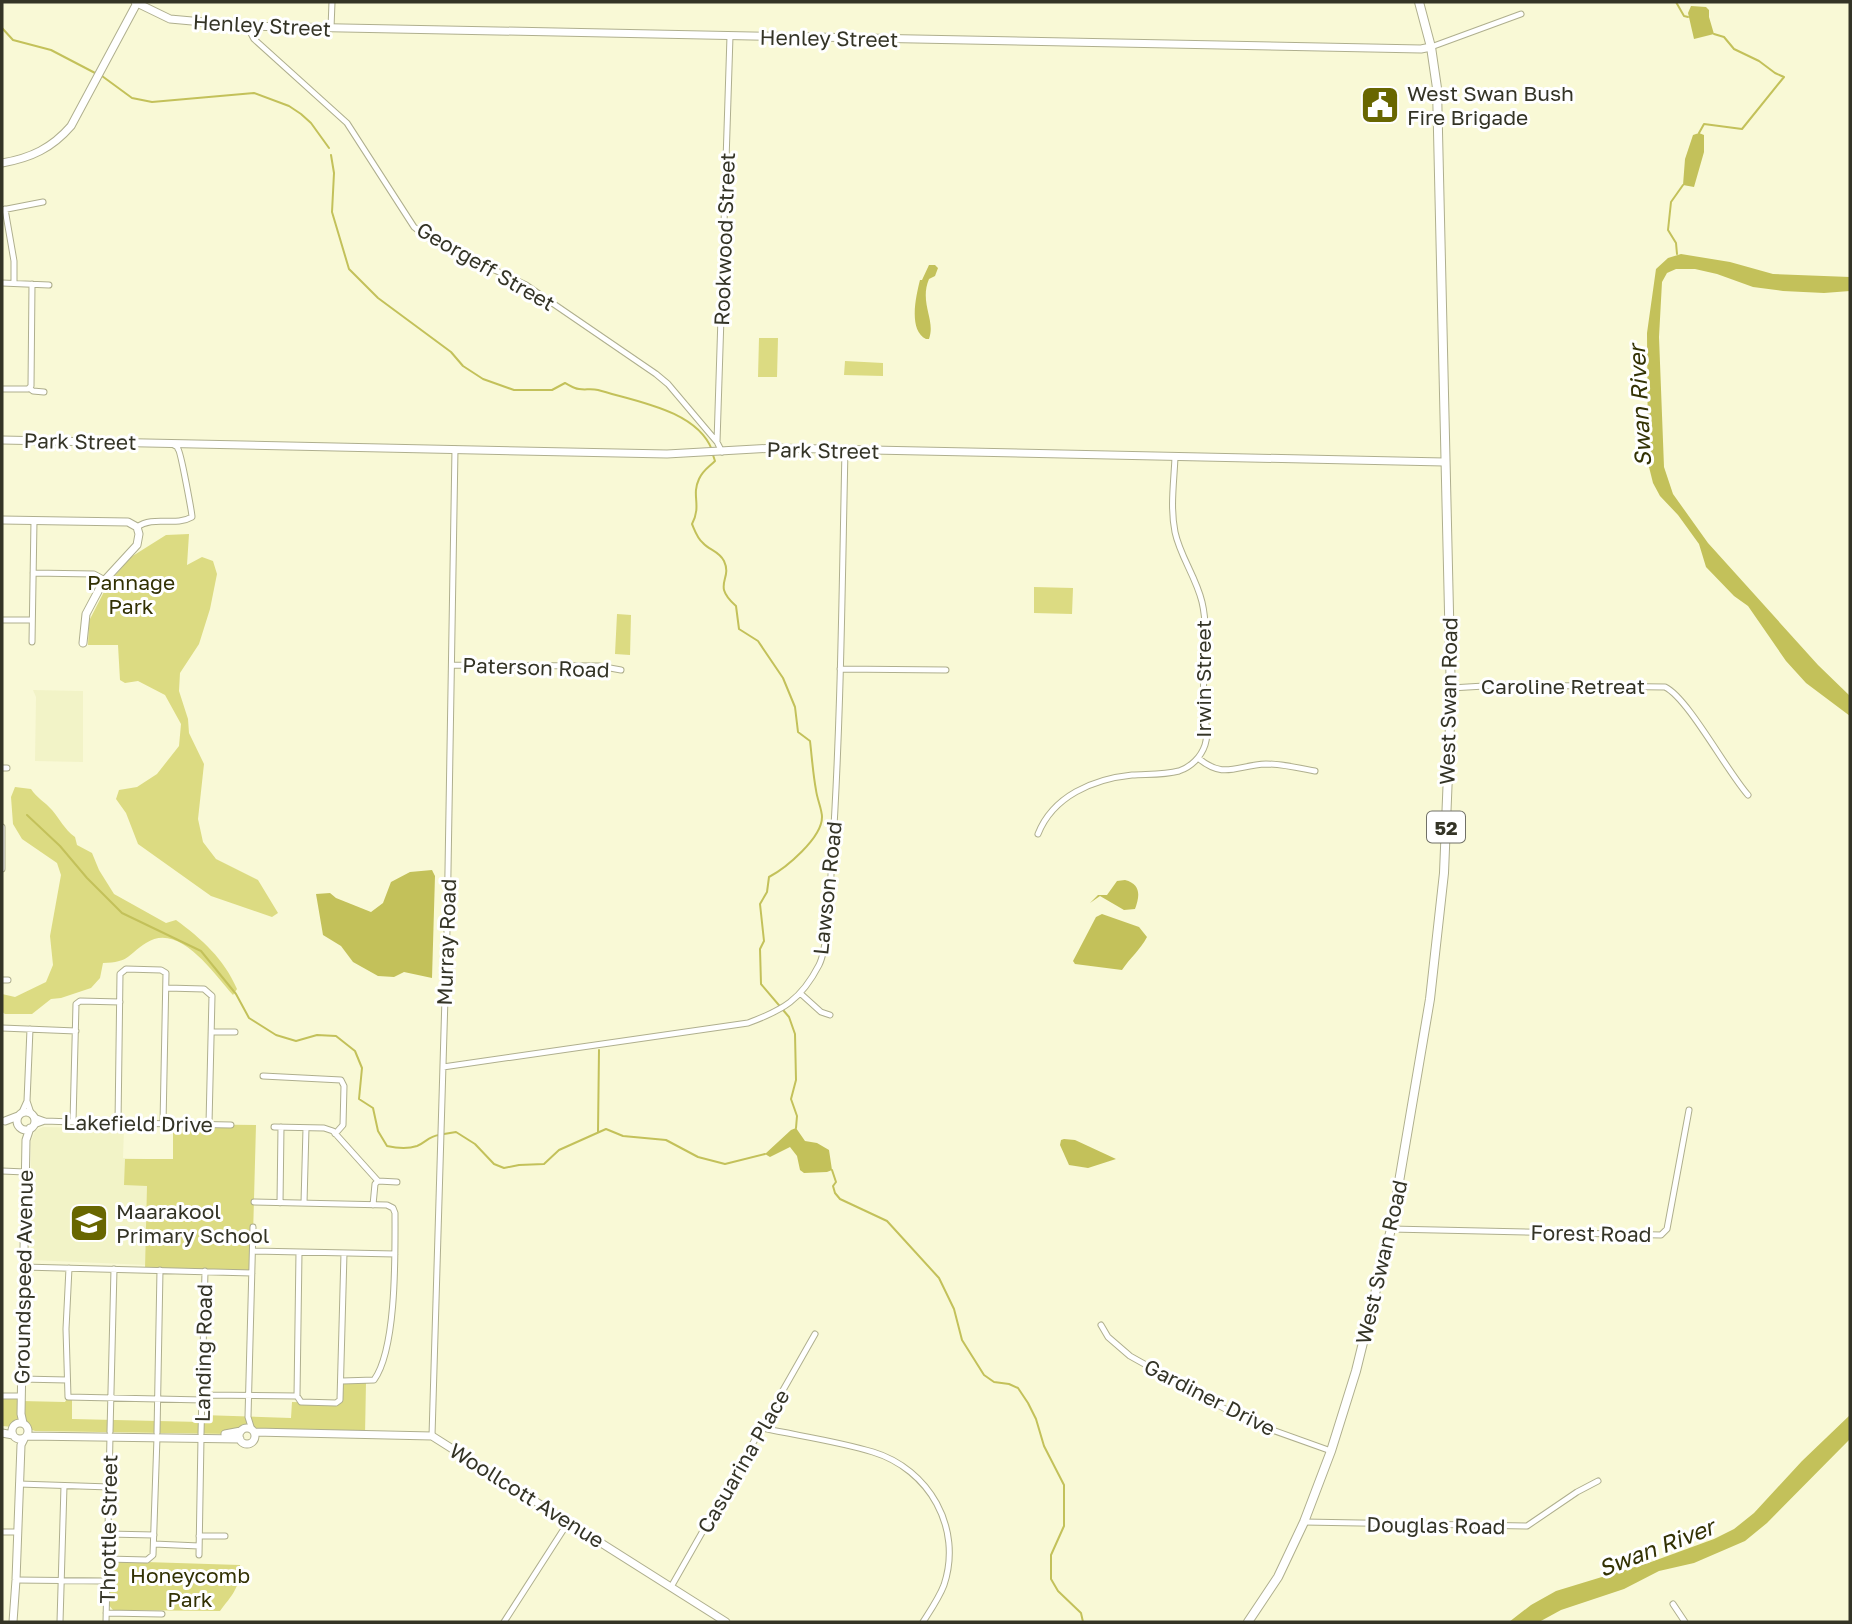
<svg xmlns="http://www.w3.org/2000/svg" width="1852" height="1624" font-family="'Golos Text',sans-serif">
<rect width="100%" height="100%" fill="#f9f9d6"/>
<path fill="#f2f3c7" d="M33,690L83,691V762L35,761L36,697Z
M43,1127L124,1129L123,1158L147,1159V1265L31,1260V1141L35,1131Z"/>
<path fill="#dcdb82" d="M759,338H778L777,377H758Z
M845,361L883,363V376L844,375Z
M189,534L187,565L202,557L213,561L217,574L210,609L199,644L180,673L179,691L188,719L189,733L204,764L198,819L203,842L216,859L258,880L278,913L272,917L211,896L138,844L126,813L116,799L119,790L137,787L157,774L179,746L181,724L165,695L138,681L125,683L120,680L118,645H88L89,621L108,584L131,557L166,535Z
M1034,587L1073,588L1072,614L1034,613Z
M617,614L631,615L630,655L615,654Z
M15,787L31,789C37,798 45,802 52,810C60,819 64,829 75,837L77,845L92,853L99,870L114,894L166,923L176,920C202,939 224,959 237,989L233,995C214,974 179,921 146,943C126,956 130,962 103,963L100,978L91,988L61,998L51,999L32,1014H5L2,1012V994L15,997L46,982L53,965L50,936L61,875L57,863L22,839L13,824L11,797Z
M173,1124L256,1125L252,1273L145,1269L147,1186L124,1185L125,1159H173Z
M342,1381L366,1382L365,1435L248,1428L230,1434L35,1431L29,1429L23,1423H17L13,1427L2,1426V1396H21V1401L65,1402L68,1397L72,1399V1419L201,1422L202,1415L291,1418L292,1402L336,1403L340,1400Z
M114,1561L240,1565C241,1587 232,1595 220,1611L113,1610L108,1604L109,1565Z"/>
<path fill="#c3c15a" d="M1691,6L1706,7L1709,10V17L1714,34L1694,39L1688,13Z
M1699,133L1704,135V152L1694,187L1683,185L1685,159L1693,135Z
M1681,254L1730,262L1773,274L1850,277V291L1824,293L1783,291L1753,287L1717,274L1695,269H1676L1667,273L1662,282L1659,337L1664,467L1673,494L1708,543L1818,665L1850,696V716L1806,683L1786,661L1748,606L1734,596L1706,567L1699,544L1678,515L1660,496L1653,483L1648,463L1647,333L1656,269L1668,258Z
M929,265H935L938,268L935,276L929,279C919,303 936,320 929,339H926C908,330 916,296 920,280H922Z
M432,870L435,876L432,978L404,972L394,977L378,976L353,962L341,946L323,935L316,894L330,893L336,898L371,912L383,903L391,882L410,872Z
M1125,880C1141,884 1140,896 1135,909L1124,910L1100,896L1090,903L1098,895H1107L1117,881Z
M1102,914L1139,927L1147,937C1140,950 1130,958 1122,970L1075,964L1073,961L1096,917Z
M796,1128L805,1141L817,1143L829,1150L832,1170L827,1172L804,1173L800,1170L797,1156L790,1147L770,1157L765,1154L791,1130Z
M1064,1139L1075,1140L1116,1159L1088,1168L1069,1165L1060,1145L1061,1140Z
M1850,1415V1439L1767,1523L1745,1541L1694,1563L1659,1571L1624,1589L1561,1610L1539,1622H1509L1531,1605L1556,1591L1651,1562L1714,1539L1734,1529L1754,1513L1802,1461Z"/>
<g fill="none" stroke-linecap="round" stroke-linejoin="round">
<path stroke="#c3c15a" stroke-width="2" d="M1676,2L1684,16L1688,17
M2,28L13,40L51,50L97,74
M102,76L132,98L152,102L254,93L289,106L301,114L311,123L329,148
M1699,133L1704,124L1742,129L1784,77L1775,73L1759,61L1734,49L1724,37L1714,34
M331,155L334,173L332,212L349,269L378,298L451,352L463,366L483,379L514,390H552L565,383C569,385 572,387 575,388C582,391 590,388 598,390C634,401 697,410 712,450
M1677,254L1676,243L1668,230L1671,202L1683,185
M713,455L715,461C709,467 703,470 699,479C691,496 702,505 692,524C695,531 697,538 703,543C709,550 719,551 724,561C733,580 711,584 736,606L739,629L758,641L783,678L795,707L798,732L810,741C812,758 813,774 816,790C817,799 822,809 822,817C822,838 786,868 769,877L767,892L760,904L764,941L760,949L761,984L789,1017L795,1034L796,1080L791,1099L797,1116L796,1128
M27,815L60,846L87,878L122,913L201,951L236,994L249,1018L276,1035L296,1041L317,1035L336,1036L355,1051L362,1068L359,1099L373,1108L378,1131L387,1146C396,1148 408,1149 417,1146C425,1143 429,1136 439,1135
M598,1132L599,1050
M444,1134L456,1132L475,1144L494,1164L504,1168L519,1165L544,1164L559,1150L606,1129L623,1136L666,1140L698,1157L725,1164L765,1154
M832,1170L836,1182L833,1186L835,1193L840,1199L887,1221L939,1278L954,1309L962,1340L984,1375L994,1382L1009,1384L1018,1388L1028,1403L1036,1419L1044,1446L1064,1485V1526L1051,1555V1579L1058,1591L1081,1613L1083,1622"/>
<g stroke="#afaf8e" stroke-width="7">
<path id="street" d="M247,26L254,39L347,123L414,227L428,238L526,285L656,374L668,384L717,442L722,452
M331,28L332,2
M1431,47L1521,14
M5,209L14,261V283
M2,210L43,202
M2,283L49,285
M29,388L33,391L44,392
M2,389H28L31,386L32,284
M717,442L730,36
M137,527C154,515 175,527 192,517C192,514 181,452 178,449C178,447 176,446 174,445
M33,573L94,574L105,580
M2,620H32
M32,642L34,521
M452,665L599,666L621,670
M840,669L946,670
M1451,688L1501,685L1665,687C1688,698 1726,770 1748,795
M1198,758C1224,780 1237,765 1266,764C1282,764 1299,768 1315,771
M2,768H7
M2,827V869
M1038,834C1053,796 1093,779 1132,775C1148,774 1164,775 1179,771C1191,767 1201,757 1205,745C1209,733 1205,721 1204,708C1201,673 1210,636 1202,602C1196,577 1180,556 1175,532C1170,507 1174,482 1175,457
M2,980H8
M167,988L204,989L212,996L209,1124
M800,993L821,1012L830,1015
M2,1028L76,1031
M30,1029L27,1101L31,1113
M212,1032H235
M443,1067L748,1023C783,1010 801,1000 819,965C829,945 830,884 832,859C841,723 842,587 845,450
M263,1076L341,1080L344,1086L343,1125L335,1134
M22,1112L27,1101
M34,1117L45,1121L73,1122L231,1125
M73,1122L76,1004L80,1001L120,1002
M118,1123L120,974L126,969L161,970L166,973L163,1124
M34,1125L45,1121
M274,1127L324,1128L333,1131L378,1181
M2,1171L25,1172
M254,1202L387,1205L393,1208L395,1213C395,1253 397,1348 374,1380L342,1381
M280,1203L281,1127
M304,1203L306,1128
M373,1205L375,1184L378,1181L397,1182
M1391,1229L1661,1235L1667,1229L1689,1110
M253,1251L395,1254
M299,1252L297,1396L301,1402L336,1403L340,1400L344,1253
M23,1267L252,1273
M69,1268L66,1329L68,1397L203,1400
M1101,1325L1108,1337L1130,1356L1214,1403L1250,1422L1331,1451
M21,1379L67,1380
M203,1395L297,1396
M2,1396H21
M762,1428C799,1436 837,1441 873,1452C929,1469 963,1528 944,1585C939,1598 930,1611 923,1622
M252,1430L248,1417L253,1227
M110,1432L114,1269
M157,1433L160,1270
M201,1434L205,1271
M432,1436L447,930L455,449
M19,1484L110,1487
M1304,1522L1527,1526L1577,1492L1598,1481
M2,1532H18
M108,1534L154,1535
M199,1536H225
M154,1544L199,1546
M199,1555L201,1438
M107,1559L147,1560L153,1555L157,1437
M16,1580L106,1581
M671,1587L815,1334
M1673,1604L1685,1622
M106,1613L162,1614
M60,1622L64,1486
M106,1622L110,1436
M504,1622L569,1521"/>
</g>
<g stroke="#afaf8e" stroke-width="9">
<path id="secondary" d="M135,2L170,19L247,26L1421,49L1431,47
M2,163C31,158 52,148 71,126L137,3
M2,440L667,454L775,448L1444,462
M2,520L128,522L137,527L139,534L137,545L103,582L86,614L83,643
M17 1121a9 9 0 1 1 18 0a9 9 0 1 1-18 0Z
M5,1121L18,1116
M12 1431a8 8 0 1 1 16 0a8 8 0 1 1-16 0Z
M23,1423L21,1414L26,1140L30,1128
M239 1436a8 8 0 1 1 16 0a8 8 0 1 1-16 0Z
M254,1432L432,1436L726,1622
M2,1433L13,1435
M225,1434L241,1431
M27,1436L240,1439
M13,1622L16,1580L21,1445L24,1439"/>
</g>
<g stroke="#afaf8e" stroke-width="10">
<path id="primary" d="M1248,1622L1278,1577L1304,1522L1331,1451L1356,1371L1391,1229L1430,999L1444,873L1451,699L1437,88L1431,47L1419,2"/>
</g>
<use href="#street" stroke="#fff" stroke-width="5"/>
<use href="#secondary" stroke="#fff" stroke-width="7"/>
<use href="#primary" stroke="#fff" stroke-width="8"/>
</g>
<defs>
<g id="civic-square" transform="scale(2.0125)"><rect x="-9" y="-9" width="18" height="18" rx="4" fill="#686600" stroke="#fff"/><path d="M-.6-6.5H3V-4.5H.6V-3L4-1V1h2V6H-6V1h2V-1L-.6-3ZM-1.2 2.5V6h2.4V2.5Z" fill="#fff"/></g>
<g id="school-square" transform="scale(2.0125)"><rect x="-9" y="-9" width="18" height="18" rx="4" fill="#686600" stroke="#fff"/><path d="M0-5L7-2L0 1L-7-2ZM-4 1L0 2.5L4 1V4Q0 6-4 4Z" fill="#fff"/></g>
</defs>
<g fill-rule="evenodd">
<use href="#civic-square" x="1380" y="105"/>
<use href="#school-square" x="89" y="1223"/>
</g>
<g text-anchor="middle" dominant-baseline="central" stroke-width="6" stroke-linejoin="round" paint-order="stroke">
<rect fill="#fff" stroke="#717167" stroke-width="2" x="1427" y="811.5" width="38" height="31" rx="5"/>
<g font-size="19" font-weight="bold" fill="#343426">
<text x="1446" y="827">52</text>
</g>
<g font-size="21" fill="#343426" stroke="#fff">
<text transform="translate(262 25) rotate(3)">Henley Street</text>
<text transform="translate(829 38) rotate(1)">Henley Street</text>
<text transform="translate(724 239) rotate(-88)">Rookwood Street</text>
<text transform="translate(486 266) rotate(30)">Georgeff Street</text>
<text transform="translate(80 441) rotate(1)">Park Street</text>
<text transform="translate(823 450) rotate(1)">Park Street</text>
<text transform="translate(536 667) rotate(2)">Paterson Road</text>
<text transform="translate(1203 679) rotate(-90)">Irwin Street</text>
<text x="1563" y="686">Caroline Retreat</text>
<text transform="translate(1448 701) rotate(-89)">West Swan Road</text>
<text transform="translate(827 888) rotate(-84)">Lawson Road</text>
<text transform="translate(446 942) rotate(-88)">Murray Road</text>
<text transform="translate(138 1123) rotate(1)">Lakefield Drive</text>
<text transform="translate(1591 1233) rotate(1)">Forest Road</text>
<text transform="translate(1381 1262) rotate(-77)">West Swan Road</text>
<text transform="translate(23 1277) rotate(-89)">Groundspeed Avenue</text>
<text transform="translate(203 1353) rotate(-89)">Landing Road</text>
<text transform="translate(1210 1397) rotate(27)">Gardiner Drive</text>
<text transform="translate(743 1461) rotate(-60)">Casuarina Place</text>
<text transform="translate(527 1495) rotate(32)">Woollcott Avenue</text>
<text transform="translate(1436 1525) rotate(1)">Douglas Road</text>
<text transform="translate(108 1529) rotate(-89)">Throttle Street</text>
</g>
<g font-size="21" fill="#343426" stroke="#fff" text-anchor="start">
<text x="1407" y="93">West Swan Bush<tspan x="1407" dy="24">Fire Brigade</tspan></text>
<text x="116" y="1211">Maarakool<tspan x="116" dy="24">Primary School</tspan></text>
</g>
<g font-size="21" fill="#323103" stroke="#fff">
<text x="131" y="582">Pannage<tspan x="131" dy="24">Park</tspan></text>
<text x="190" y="1575">Honeycomb<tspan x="190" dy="24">Park</tspan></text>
</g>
<g font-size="23" font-style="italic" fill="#333204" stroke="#fff">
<text transform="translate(1639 406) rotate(-93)">Swan River</text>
<text transform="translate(1656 1547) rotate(-21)">Swan River</text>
</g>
</g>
<rect width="1852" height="1624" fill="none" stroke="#343426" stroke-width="7"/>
</svg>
